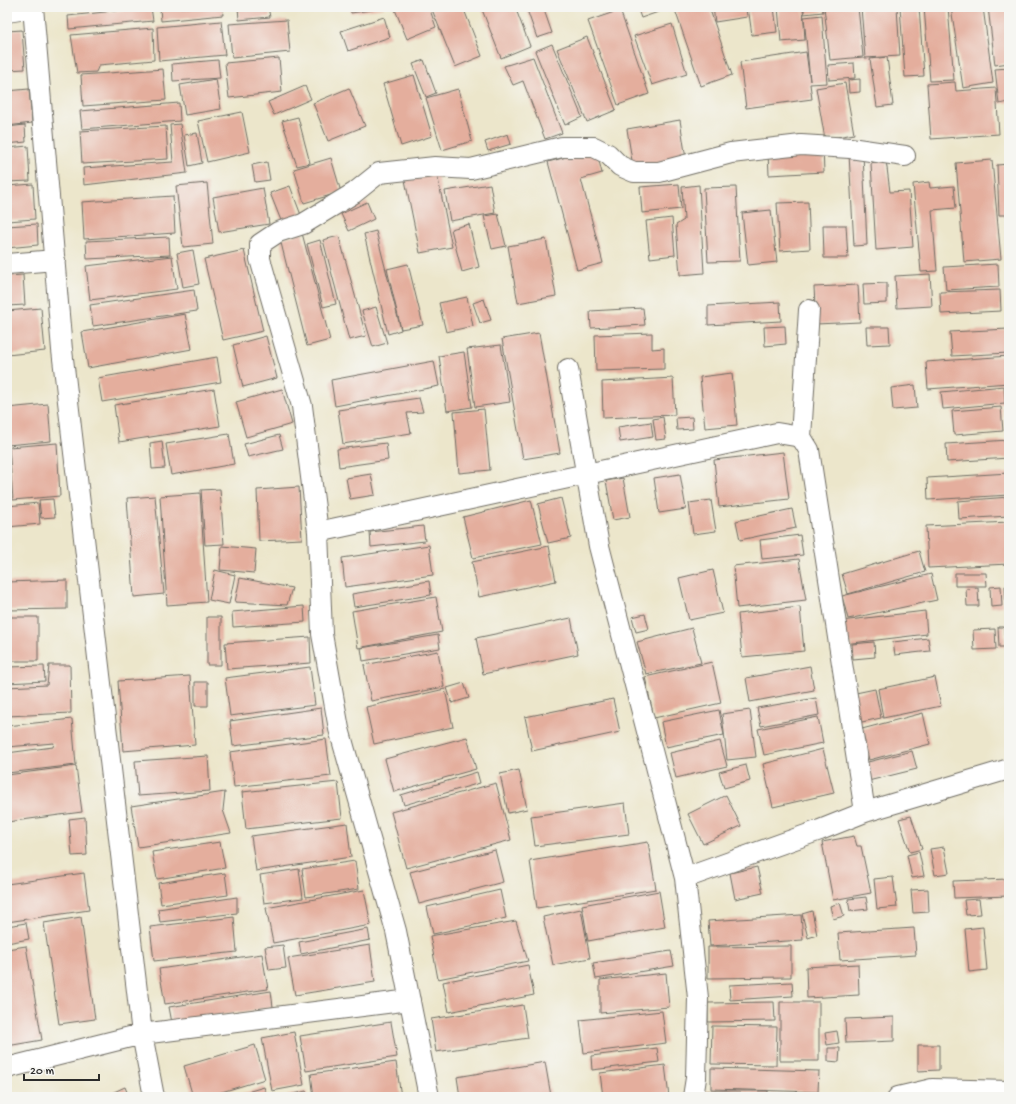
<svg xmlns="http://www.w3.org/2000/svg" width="1016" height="1104" font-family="'Gochi Hand',sans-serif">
<rect width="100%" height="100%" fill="#f6f6f2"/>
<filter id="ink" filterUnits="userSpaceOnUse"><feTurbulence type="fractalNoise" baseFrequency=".025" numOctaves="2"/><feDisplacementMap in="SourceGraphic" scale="8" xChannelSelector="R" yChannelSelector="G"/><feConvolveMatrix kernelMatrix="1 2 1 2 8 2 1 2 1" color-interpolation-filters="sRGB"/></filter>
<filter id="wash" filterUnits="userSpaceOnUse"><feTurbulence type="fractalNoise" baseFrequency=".012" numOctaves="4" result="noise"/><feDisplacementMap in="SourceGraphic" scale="16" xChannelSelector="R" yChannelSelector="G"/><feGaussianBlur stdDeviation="0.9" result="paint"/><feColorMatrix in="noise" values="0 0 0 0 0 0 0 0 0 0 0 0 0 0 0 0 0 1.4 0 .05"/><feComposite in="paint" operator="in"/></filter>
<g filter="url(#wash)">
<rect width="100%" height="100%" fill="#ece6cb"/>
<g id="blocks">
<path fill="#e4ae9d" d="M80,7H115V8L80,11Z
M151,7L153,21L69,29L68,16Z
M222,7L223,15L161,21L160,8Z
M238,7H268L270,17L239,20Z
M350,7H384V8L351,13Z
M394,7H429L436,27L407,39Z
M431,7H463L482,56L455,67Z
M481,7H515L530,46L501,58Z
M526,7H543L552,33L537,38Z
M637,7H663L664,10L641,18Z
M674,7H709L732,75L701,86Z
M713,7H746L747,17L715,22Z
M748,7H774L777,32L752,35Z
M778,7H803L805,40L781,42Z
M804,7H822L823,12L804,14Z
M824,7H858L863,57L830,60Z
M861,7H897L900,56L865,58Z
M900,7H919L924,76L905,77Z
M924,7H948L954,80L930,81Z
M951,7H983L993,83L963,88Z
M988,7H1009V63L995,65Z
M620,10L649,94L618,105L588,21Z
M822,15L827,83L810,84L812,99L746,108L740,62L806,52L810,81L804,17Z
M384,17L390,37L348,51L341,31Z
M287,20L290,52L232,58L229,24Z
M221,21L225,55L159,61L157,27Z
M672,24L687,74L652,85L634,36Z
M153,28L154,60L99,65L96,72L77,73L71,35Z
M22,30L25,69L7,70V31Z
M587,37L616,110L587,122L557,49Z
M552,44L582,117L565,125L535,51Z
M533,57L562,133L545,139L523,81L513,85L504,66Z
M887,57L893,105L877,107L870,59Z
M279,58L282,92L229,98L225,63Z
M218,60L220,78L173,81L172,64Z
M424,60L436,93L426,97L413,64Z
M854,63L855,78L829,80L828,65Z
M1009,68V102L999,104L995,69Z
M163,69L166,100L83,106L81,75Z
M7,71H10L11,87L7,88Z
M414,75L432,136L401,146L383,84Z
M216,79L221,109L185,115L180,85Z
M860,79V92L849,93L848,80Z
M955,82L956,91L996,88L999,134L931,139L927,84Z
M845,83L854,134L825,139L816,88Z
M305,86L311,99L274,115L268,102Z
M349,88L365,126L328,141L313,103Z
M29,89L32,123L7,126V91Z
M458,89L472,141L442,150L426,98Z
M179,103L180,121L82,129L80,111Z
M242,112L250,152L207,162L198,121Z
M298,117L310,163L297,166L282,121Z
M680,120L686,159L633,167L627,129Z
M180,124L187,173L84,185L83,168L173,162L170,125Z
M25,125L26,142L7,144V127Z
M166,126L168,159L82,164L80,131Z
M197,133L202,163L189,166L184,135Z
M508,134L511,144L488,151L485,142Z
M28,146L30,181L7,182V148Z
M823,148L824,172L769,175L768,152Z
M596,149L602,173L581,179L603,263L577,270L548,162Z
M849,154H863L867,245L854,246Z
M331,158L341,192L304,203L294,169Z
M886,160L890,192L909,191L913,247L876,250L871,163Z
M992,160L1001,259L964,262L956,163Z
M267,162L270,180L255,182L252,165Z
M1009,164V215H999L997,165Z
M437,174L452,247L420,253L405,180Z
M929,182L930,188L954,186L956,208L932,210L937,271L921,272L913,184Z
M207,183L213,244L183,247L176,186Z
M33,184L35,219L7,221V186Z
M490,184L495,213L450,221L445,191Z
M679,184L681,209L642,213L640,187Z
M699,185L704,273L680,275L676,225L684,220L682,187Z
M290,186L301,215L282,223L270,193Z
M736,187L740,261L708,262L704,188Z
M263,188L269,224L219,232L213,197Z
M173,196L175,233L84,239L82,202Z
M367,202L374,219L349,231L341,214Z
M808,202L810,249L780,251L777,203Z
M771,210L777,262L748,265L742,213Z
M498,214L506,246L492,249L484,216Z
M672,218L675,255L650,258L646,221Z
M37,224L38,245L7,248V226Z
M469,224L479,267L462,272L451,229Z
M823,225H846L848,258H824Z
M376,231L401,330L388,334L364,234Z
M302,233L330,340L307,346L280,239Z
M339,236L366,336L349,340L323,240Z
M169,237L170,255L87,259L86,241Z
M546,239L556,296L518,303L508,246Z
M320,240L336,304L323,307L307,244Z
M193,250L199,284L183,287L177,253Z
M244,250L263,331L223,340L204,259Z
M172,256L177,289L90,300L86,266Z
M408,264L423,325L401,329L387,269Z
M998,264L999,287L946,290L944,267Z
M930,274L932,306L897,308L895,276Z
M23,275L25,305L7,306V276Z
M887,283V303L864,304L863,284Z
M858,285L860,322L816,324L814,287Z
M194,290L197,311L93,326L90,305Z
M1000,290L1001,311L941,314L940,292Z
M467,297L473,326L446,332L439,303Z
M484,299L491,320L480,323L473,303Z
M780,302L781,321L708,325V306Z
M376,307L387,343L373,347L362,311Z
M41,308L45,351L7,355V311Z
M643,308L645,325L591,328L590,311Z
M185,314L192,349L88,368L82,332Z
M785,326L786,344L765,346L764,327Z
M866,327H889L890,344L867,345Z
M1008,329L1009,353L952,356L950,332Z
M539,333L560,453L523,459L502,339Z
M652,333V349L664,348V369L596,371L595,335Z
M266,336L277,378L243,387L233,345Z
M501,345L510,402L475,407L467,349Z
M464,352L472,407L447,411L439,356Z
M1009,356V383L928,389L926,362Z
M217,357L221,382L102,402L98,378Z
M434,361L439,386L335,406L331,380Z
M732,373L737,425L705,428L700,377Z
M673,378L675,415L603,418L602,382Z
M915,385L917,408L893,410L891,388Z
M1004,386L1005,403L943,409L941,392Z
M214,389L220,426L119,442L114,405Z
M282,389L292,424L246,437L236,402Z
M419,398L423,412L407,413L411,433L343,444L338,410Z
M48,404L51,441L7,445V408Z
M1001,407L1003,431L954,435L952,411Z
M484,409L490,470L459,473L454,412Z
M663,417L666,439L656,440L653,419Z
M692,417L693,429L677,430L676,418Z
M651,422L653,437L620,442L618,427Z
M229,434L234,464L171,475L166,444Z
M279,435L283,449L248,457L244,444Z
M1009,440V458L947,462L946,444Z
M162,441L165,468L152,469L150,443Z
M57,443L60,496L13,500L9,447Z
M386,443L388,460L339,467L337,449Z
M783,452L789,499L719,507L714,460Z
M1009,473V495L928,500L927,478Z
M371,474L375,495L350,499L346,478Z
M680,474L686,509L659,513L654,478Z
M623,478L630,517L613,520L606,481Z
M299,487L302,539L259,541L257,490Z
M220,489L224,544L205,545L201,490Z
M200,493L207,602L167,605L160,496Z
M155,496L164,594L134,597L127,498Z
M1009,497V516L959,519L958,501Z
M561,498L571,538L548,543L538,504Z
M53,499L55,517L41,518L39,500Z
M531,500L542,544L473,558L463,517Z
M711,500L716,531L693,534L689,503Z
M38,503L40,524L7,527V506Z
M792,509L796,528L740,540L736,521Z
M1009,522V564L928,568L926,526Z
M423,526L425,541L371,547L370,532Z
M800,535L803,555L762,559L760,540Z
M429,545L433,575L345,587L342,558Z
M222,546L256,549L254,573L220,570Z
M549,546L556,581L479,597L472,562Z
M919,551L925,572L848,594L842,574Z
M799,559L806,600L737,608L733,566Z
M215,570L235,575L229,604L209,600Z
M713,570L723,613L689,620L679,578Z
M955,573H986L987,586H955Z
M931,574L937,600L848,619L842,596Z
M240,578L292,588L287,605L235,602Z
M67,580V609L7,610V582Z
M429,581L431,595L354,607L352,594Z
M1001,586L1002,606L991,607L990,587Z
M1005,586H1009V605H1006Z
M978,588L979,606H967L966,589Z
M436,597L442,632L358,648L352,611Z
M304,606L305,622L233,627L232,612Z
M800,607L804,651L742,657L738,614Z
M925,611L927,634L844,644L841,621Z
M645,614L649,629L636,632L632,617Z
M7,617H38V661H7Z
M207,617H221V665H207Z
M571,618L578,654L483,674L476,638Z
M998,627H1004L1005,647H999Z
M692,628L701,663L646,674L637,642Z
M995,629L996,649L974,650L973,630Z
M438,635L440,648L363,661L361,648Z
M310,637L311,663L227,669L225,643Z
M928,638L930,651L895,655L893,642Z
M874,642L875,657L853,659L852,644Z
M438,651L444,687L371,701L364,665Z
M1006,652H1009V692H1007Z
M712,662L721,703L654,718L645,677Z
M49,665H70L71,713L7,716V687L47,685Z
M44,666L45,681L7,683V667Z
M810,666L814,690L750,702L746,678Z
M310,667L315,705L230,716L225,678Z
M190,676L195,745L123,751L118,681Z
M935,677L941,706L883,718L878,689Z
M195,682H208V706H195Z
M464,683L469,698L452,703L447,688Z
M445,689L453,727L374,744L366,707Z
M875,689L881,718L857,723L851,694Z
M816,698L819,715L761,726L757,708Z
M613,699L620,732L532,751L525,717Z
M321,708L324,735L233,746L230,721Z
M719,710L724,735L666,747L661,722Z
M750,710L756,757L727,760L722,714Z
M923,713L930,744L869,760L862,729Z
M818,717L823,743L764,755L758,729Z
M72,719L76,765L7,773V753L53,747L54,743L7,747V726Z
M467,737L476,769L394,792L385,759Z
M326,739L331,776L234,787L230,752Z
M720,741L727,766L676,778L670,753Z
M823,749L834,793L773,807L763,764Z
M912,751L917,769L864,782L860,764Z
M208,756L210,791L138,796L135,761Z
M746,765L750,781L724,788L719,772Z
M76,766L82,812L7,822V775Z
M519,770L527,809L508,813L500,774Z
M477,772L480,783L404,805L401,795Z
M338,782L342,818L246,829L242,792Z
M496,783L511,840L406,868L391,812Z
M225,792L223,810L231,833L138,847L131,806Z
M726,795L741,826L703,844L688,814Z
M625,803L629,834L535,846L531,816Z
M911,816L922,849L910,852L899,819Z
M85,817L87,855L72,856L69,819Z
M347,823L351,857L256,871L251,836Z
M854,836L857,846H861L871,893L833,900L822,842Z
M220,842L225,868L157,879L152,852Z
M648,842L656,889L537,908L530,861Z
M944,847L949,873L935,875L930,849Z
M495,850L503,882L419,904L410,872Z
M919,852L924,876L912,878L907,855Z
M355,861L359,889L306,897L302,869Z
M757,867L763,893L735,899L730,873Z
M299,869L303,898L264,903L260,875Z
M84,873L89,910L7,922V884Z
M225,873L228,895L161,904L158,883Z
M893,877L897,907L877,909L874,879Z
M1009,879V896L954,898L953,881Z
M928,889L929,912L913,913L911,890Z
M364,890L371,925L273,943L266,908Z
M500,890L506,918L433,934L427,907Z
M659,891L665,927L588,941L582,905Z
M237,897V913L160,922L158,909Z
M866,897L868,909L850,911L848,899Z
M979,899L981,914L966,915L964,900Z
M840,903L844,916L833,919L830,906Z
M581,909L590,958L553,965L543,917Z
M812,911L817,935L808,938L802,914Z
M801,915L803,940L710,946L708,921Z
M81,917L95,1019L59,1024L44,923Z
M234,917L237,952L154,961L150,927Z
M516,921L528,961L438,979L430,936Z
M26,923L29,939L7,943V926Z
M983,927L987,970L969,972L965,929Z
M914,928L916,955L840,960L838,933Z
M368,929L370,940L301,954L299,942Z
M283,945L286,968L269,970L265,947Z
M370,945L375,982L295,995L288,958Z
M26,946L42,1040L7,1046V949Z
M791,946V977L708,978V947Z
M671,951L674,966L596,979L593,963Z
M262,954L268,989L165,1004L159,969Z
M858,964L859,995L807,998L806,967Z
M528,965L534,995L449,1012L443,982Z
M666,973L669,1007L600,1013V980Z
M792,982L793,996L730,1000L729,985Z
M271,991L273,1007L172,1023L169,1007Z
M774,1002L775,1021L708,1022V1003Z
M780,1002H819V1061H780Z
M523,1005L528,1038L436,1052L431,1019Z
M662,1011L666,1043L584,1053L580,1020Z
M894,1017V1041L846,1043L845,1019Z
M391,1022L397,1057L306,1071L300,1036Z
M712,1026L777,1027L776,1065L711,1064Z
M837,1031L839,1043L827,1045L825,1033Z
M294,1032L304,1085L272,1091L262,1038Z
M255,1045L265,1079L205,1097H193L184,1066Z
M918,1045H939V1070L918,1071Z
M657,1048L659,1062L592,1070L591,1056Z
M828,1048H840L839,1062L828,1061Z
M396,1062L401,1097H314L311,1074Z
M545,1062L551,1096L460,1097L457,1077Z
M665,1065L669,1097H603L600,1073Z
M711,1068L819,1071L818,1092L711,1089Z
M125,1087L129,1097H103Z
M264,1087L267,1097H230Z
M306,1091L308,1097H286V1096Z
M707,1091H768V1097H707Z
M772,1094L809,1096V1097H771Z"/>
</g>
</g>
<g filter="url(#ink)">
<use href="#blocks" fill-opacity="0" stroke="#6f6c63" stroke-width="1"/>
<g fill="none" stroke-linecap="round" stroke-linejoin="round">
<g stroke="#6f6c63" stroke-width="22">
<path id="minor" d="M33,7L62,350L142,1034L154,1097
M7,12L33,8
M7,264L55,260
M568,369L599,546L685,878L698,998L696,1078L693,1097
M801,437L809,310
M318,532L777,433L801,437L809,450L865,812
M685,878L820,830L865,812L1009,769
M7,1068L142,1034L410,1000
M429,1097L396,931L339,729L322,634L318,532L302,406L260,259V244L278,232L303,224L354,193L379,173L435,167L471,169L562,147H594L608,154L620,166L634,172H659L731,153L801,145L850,148L905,156
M898,1097L932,1089L1009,1091"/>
</g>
<use href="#minor" stroke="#fff" stroke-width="20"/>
</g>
</g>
<rect width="1016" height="1104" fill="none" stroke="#f6f6f2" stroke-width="24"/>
<path d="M24 1074v6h75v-6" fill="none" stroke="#2b2b2b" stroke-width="2"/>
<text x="30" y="1074" font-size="12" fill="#2b2b2b" stroke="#f6f6f2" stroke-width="3" paint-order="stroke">20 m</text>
</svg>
